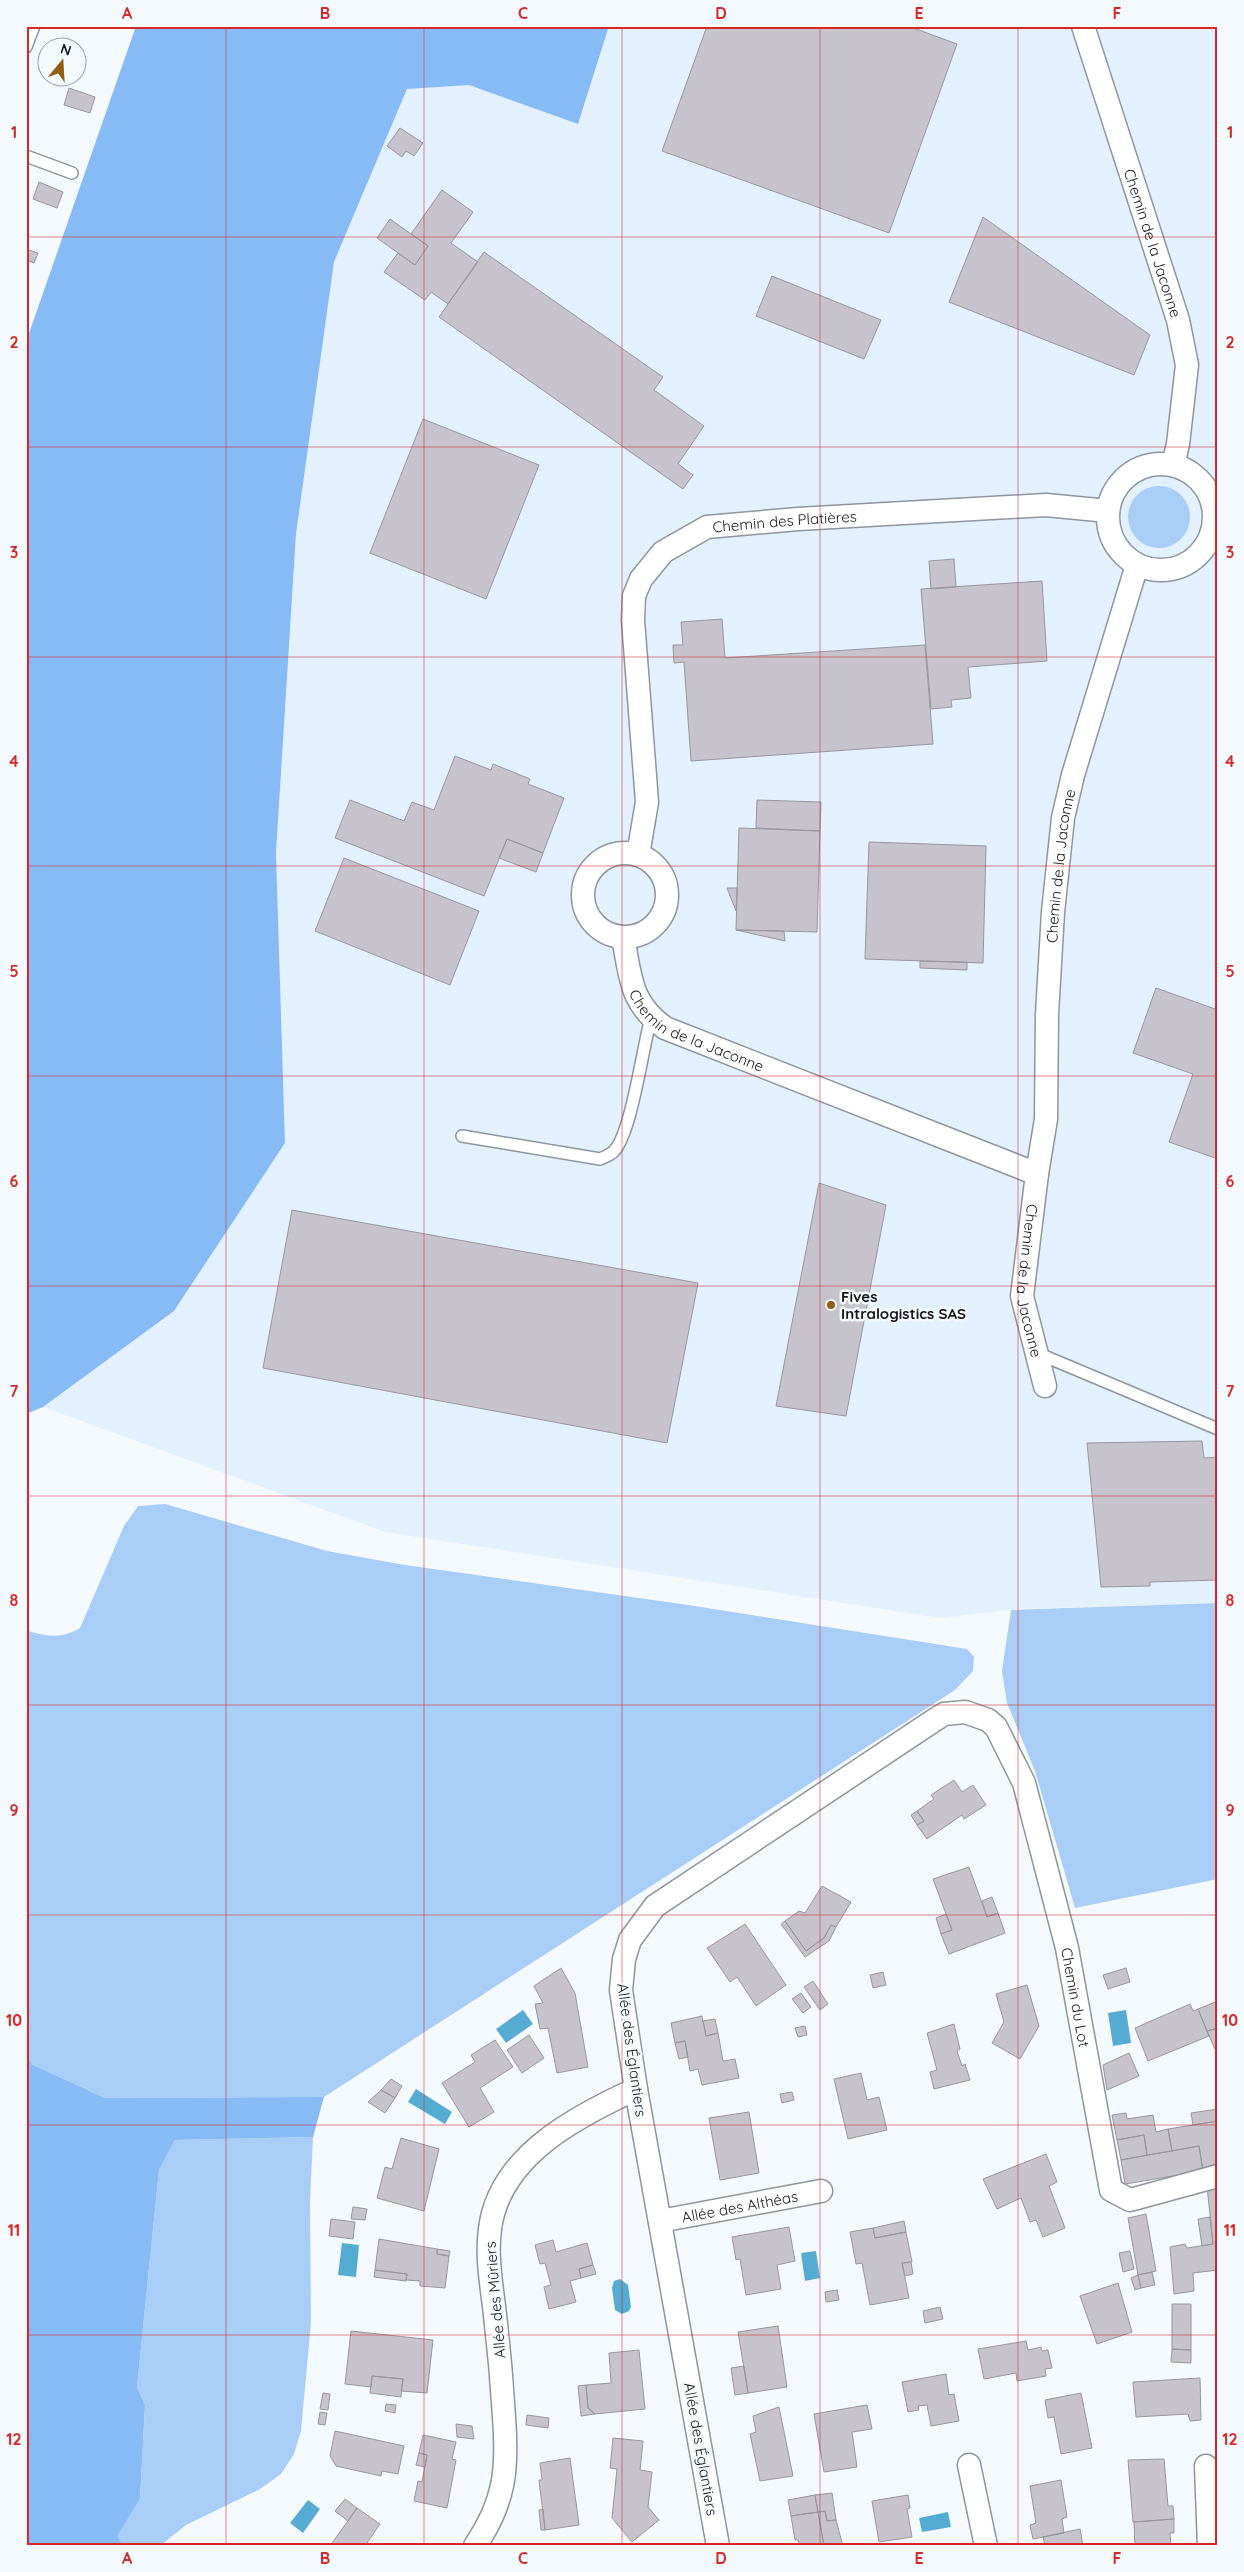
<svg xmlns="http://www.w3.org/2000/svg" width="1244" height="2572" font-family="Quicksand,sans-serif">
<rect width="100%" height="100%" fill="#f4f9fe"/>
<path fill="#e3f0fe" d="M609,26H1214L1218,28V1603L1017,1609L941,1618L385,1532L43,1407L174,1311L285,1143L276,853L296,534L334,262L407,89L469,85L578,124Z"/>
<path fill="#a8cdf6" d="M1128 517a31 31 0 1 1 62 0a31 31 0 1 1-62 0Z
M165,1504L327,1551L405,1565L688,1605L967,1649L974,1657L973,1671L955,1690L324,2097L105,2098L31,2064L26,2051V1630C46,1637 61,1639 80,1628L124,1526L138,1506Z
M1218,1603V1879L1075,1908L1035,1771L1007,1703L1002,1671L1011,1610Z
M313,2137L310,2201L311,2322L301,2431L294,2454L281,2474L260,2489L186,2525L160,2546H123L116,2536L140,2499L145,2405L137,2387L159,2170L175,2140Z"/>
<path fill="#87bbf5" d="M136,26H609L578,124L469,85L407,89L334,262L296,534L276,853L285,1143L174,1311L43,1407L26,1414V342Z
M26,2051L31,2064L105,2098L324,2097L313,2137L175,2140L159,2170L137,2387L145,2405L140,2499L117,2536L123,2546H26Z"/>
<path fill="#55acd2" d="M523,2010L533,2024L506,2043L496,2029Z
M1126,2010L1131,2043L1113,2046L1108,2013Z
M416,2089L452,2112L445,2124L408,2102Z
M342,2243L359,2245L356,2277L338,2275Z
M816,2251L820,2278L805,2281L801,2253Z
M620,2279L628,2285L631,2307L629,2311L622,2314L615,2310L612,2288L614,2281Z
M308,2500L320,2509L303,2533L290,2523Z
M948,2512L951,2527L922,2532L919,2518Z"/>
<path fill="#c7c3cc" stroke="#99959e" d="M707,26H908L957,44L889,233L662,151Z
M69,88L95,97L90,113L64,105Z
M400,128L423,143L414,156L406,151L402,157L387,146Z
M39,182L63,192L57,208L33,199Z
M442,190L473,212L451,243L478,262L448,304L431,292L425,300L384,272L398,253L415,265L428,246L411,234Z
M983,217L1150,335L1134,375L949,302Z
M390,219L428,246L415,265L377,238Z
M26,249L38,253L34,263L26,260Z
M484,252L663,377L654,390L704,426L678,464L693,475L683,489L439,317Z
M772,276L881,320L864,359L756,316Z
M423,419L539,465L486,599L370,553Z
M954,559L956,587L931,589L929,561Z
M1042,581L1047,661L968,667L971,698L951,700L952,707L931,709L921,589Z
M722,619L725,658L925,645L933,744L691,761L684,662L674,663L673,645H683L681,622Z
M455,756L491,770L493,764L530,779L528,784L564,798L543,853L507,839L484,896L335,838L350,800L404,821L412,802L434,810Z
M757,800L821,802L820,831L756,828Z
M739,828L820,831L817,932L736,930Z
M507,839L543,853L536,872L499,858Z
M869,842L986,846L983,963L865,959Z
M344,858L479,911L450,985L315,931Z
M727,888H737L736,911Z
M736,930L784,931L785,941Z
M920,961L967,962V970L920,968Z
M1156,988L1218,1010V1159L1169,1142L1193,1074L1133,1053Z
M819,1183L886,1205L846,1416L776,1406Z
M292,1210L698,1283L667,1443L263,1368Z
M1202,1441L1204,1458L1218,1457V1580L1150,1582V1586L1101,1587L1087,1443Z
M954,1780L962,1792L973,1785L986,1805L964,1819L962,1815L927,1839L917,1825L924,1821L917,1811L934,1799L931,1795Z
M917,1811L924,1821L917,1825L911,1815Z
M969,1867L987,1917L998,1913L1005,1933L949,1954L941,1934L952,1930L933,1879Z
M822,1886L851,1902L836,1927L831,1925L824,1938L806,1951L785,1921L799,1911L805,1913Z
M992,1897L998,1913L987,1917L982,1901Z
M946,1914L952,1930L941,1934L936,1918Z
M785,1921L806,1951L824,1938L831,1925L836,1927L829,1941L805,1957L781,1924Z
M745,1924L786,1985L756,2006L737,1977L730,1982L707,1948Z
M561,1968L575,1993L588,2067L557,2073L548,2028L540,2029L535,2004L543,2003L534,1986Z
M1126,1968L1130,1982L1108,1989L1103,1975Z
M883,1972L886,1985L873,1988L870,1975Z
M813,1981L828,2004L820,2010L804,1987Z
M1027,1985L1039,2026L1020,2059L992,2043L1004,2022L996,1994Z
M801,1993L811,2007L803,2013L792,1999Z
M1218,2001V2028L1207,2031L1198,2009Z
M1190,2004L1193,2011L1198,2009L1209,2036L1148,2061L1135,2028Z
M702,2016L706,2036L718,2033L723,2061L735,2059L739,2078L702,2085L698,2069L690,2071L685,2041L675,2043L671,2023Z
M715,2019L718,2033L706,2036L703,2021Z
M954,2024L960,2049L957,2051L962,2066L965,2064L970,2080L934,2089L930,2072L937,2070L927,2033Z
M805,2026L807,2035L798,2037L795,2028Z
M1218,2028V2056L1207,2031Z
M529,2035L544,2058L522,2073L507,2050Z
M495,2040L513,2067L480,2088L494,2112L469,2127L442,2083L475,2062L471,2055Z
M685,2041L688,2057L679,2059L675,2043Z
M1129,2053L1139,2076L1107,2090L1103,2065Z
M861,2073L867,2100L879,2097L887,2130L848,2139L834,2079Z
M391,2079L402,2086L395,2098L381,2090Z
M381,2090L395,2098L385,2113L368,2102Z
M792,2092L794,2100L782,2103L780,2094Z
M1218,2109V2121L1193,2125L1191,2113Z
M749,2112L759,2173L720,2180L709,2118Z
M1126,2113L1127,2119L1153,2115L1156,2132L1168,2129L1172,2151L1147,2155L1144,2135L1117,2140L1112,2115Z
M1218,2121V2168L1203,2171L1199,2146L1172,2151L1168,2129Z
M1144,2135L1147,2155L1121,2160L1117,2140Z
M401,2138L439,2149L424,2211L377,2198L385,2167L392,2169Z
M1199,2146L1203,2171L1125,2184L1121,2160Z
M1046,2154L1057,2182L1049,2186L1065,2228L1043,2237L1036,2220L1030,2222L1021,2198L997,2209L983,2179Z
M1218,2185V2270L1193,2273L1194,2291L1174,2294L1170,2247L1185,2244L1187,2248L1213,2244L1207,2186Z
M353,2207L367,2209L365,2220L351,2219Z
M1146,2214L1156,2271L1138,2275L1128,2218Z
M1210,2217L1213,2244L1202,2246L1198,2219Z
M331,2219L355,2222L353,2239L329,2236Z
M904,2221L906,2232L875,2238L873,2228Z
M789,2227L795,2261L777,2265L781,2289L746,2295L740,2259L736,2260L732,2237Z
M873,2228L875,2238L906,2232L912,2262L902,2263L909,2298L870,2305L862,2263L856,2264L850,2232Z
M379,2239L437,2249V2254L449,2256L445,2288L420,2286V2281L406,2280L407,2274L375,2270Z
M553,2240L556,2252L587,2243L593,2265L579,2269L581,2278L570,2281L576,2302L549,2309L544,2287L551,2285L545,2263L540,2264L535,2245Z
M437,2249L450,2251L449,2256L437,2254Z
M1130,2251L1134,2269L1123,2272L1119,2253Z
M911,2262L913,2274L905,2276L902,2263Z
M593,2265L596,2274L581,2278L579,2269Z
M375,2270L407,2274L406,2281L374,2277Z
M1152,2272L1155,2285L1141,2288L1138,2275Z
M1138,2275L1141,2288L1135,2290L1131,2278Z
M1118,2283L1132,2332L1097,2344L1080,2296Z
M837,2290L839,2300L826,2302L825,2292Z
M1172,2304H1191V2350L1172,2349Z
M940,2307L943,2319L925,2323L923,2311Z
M778,2326L787,2387L748,2393L738,2332Z
M351,2331L433,2340L427,2393L401,2391L403,2379L372,2376L371,2387L345,2384Z
M1026,2341L1028,2350L1041,2347L1042,2351L1048,2350L1052,2368L1045,2369L1046,2376L1017,2381L1016,2373L984,2379L978,2349Z
M1172,2349L1191,2350V2363L1171,2362Z
M639,2350L645,2409L595,2414L588,2408L586,2385L611,2383L609,2353Z
M744,2366L748,2393L735,2395L731,2368Z
M946,2374L949,2395L954,2394L959,2421L931,2426L927,2405L918,2406L919,2410L908,2412L902,2382Z
M372,2376L403,2379L401,2397L370,2393Z
M1200,2378L1201,2420L1190,2421L1188,2414L1136,2417L1133,2382Z
M586,2385L588,2408L595,2414L581,2416L578,2386Z
M323,2393L330,2394L328,2410L320,2409Z
M1081,2393L1092,2448L1061,2454L1054,2417L1048,2418L1045,2400Z
M386,2404L396,2405L395,2413L385,2411Z
M867,2405L872,2429L852,2432L857,2467L824,2472L814,2414Z
M779,2407L793,2476L760,2481L750,2434L756,2432L753,2416Z
M320,2412L327,2413L325,2425L318,2424Z
M527,2415L549,2418L548,2428L526,2425Z
M456,2424L472,2426L474,2439L457,2437Z
M335,2431L404,2446L398,2474L382,2471L381,2476L336,2466L330,2456Z
M423,2435L456,2442L452,2459L456,2460L447,2508L414,2501L418,2481L422,2482L427,2455L419,2453Z
M613,2438L643,2441L640,2470L652,2472L648,2507L659,2520L632,2542L612,2518L617,2469L610,2468Z
M419,2453L427,2455L425,2467L416,2465Z
M570,2458L579,2525L545,2530L539,2480H542L540,2463Z
M1164,2459L1168,2506H1173L1174,2519L1133,2522L1128,2460Z
M1061,2480L1067,2517L1062,2519L1064,2533L1033,2539L1030,2525L1036,2523L1030,2486Z
M832,2493L836,2520L827,2521L825,2511L818,2512L815,2495Z
M815,2495L818,2512L791,2516L788,2500Z
M908,2495L910,2508L907,2509L912,2537L879,2542L872,2501Z
M345,2499L357,2508L348,2521L335,2511Z
M357,2508L380,2524L365,2546H330Z
M543,2509L545,2530H541L539,2510Z
M825,2511L827,2521L836,2520L843,2546H824L818,2512Z
M818,2512L824,2546H800L798,2540H795L791,2516Z
M1174,2519V2533H1170L1171,2546H1135L1134,2522Z
M1080,2529L1083,2546H1045L1043,2537Z"/>
<g fill="none" stroke-linecap="round" stroke-linejoin="round">
<g stroke="#8e959d" stroke-width="14">
<path id="lane" d="M26,47L34,26
M26,156L72,173
M462,1136L600,1159C604,1157 610,1155 613,1152C631,1137 643,1045 651,1018
M1037,1353L1218,1429"/>
</g>
<g stroke="#8e959d" stroke-width="25">
<g id="street">
<path id="s1" d="M1083,26L1178,320L1187,365L1178,444L1173,465"/>
<circle cx="1161" cy="517" r="53"/>
<circle cx="625" cy="895" r="42"/>
<path id="s2" d="M638,855L647,802L633,620L634,596L641,579L663,552L707,527L798,519L1046,505L1108,511"/>
<path id="s3" d="M623,938C631,978 630,1003 665,1028L1037,1174L1046,1119L1047,1014L1053,912L1063,818L1073,775L1137,565"/>
<path id="s4" d="M1037,1174L1022,1296L1045,1386"/>
<path id="s5" d="M660,2221L821,2191"/>
<path d="M969,2465L986,2546"/>
<path d="M1206,2466L1209,2546"/>
<path d="M475,2546C505,2502 508,2469 504,2417C502,2383 499,2349 495,2315C492,2287 486,2258 490,2229C499,2156 577,2116 636,2089"/>
<path id="s6" d="M718,2546L636,2089L621,1990L624,1959L630,1940L655,1906L933,1721L944,1714L965,1712L988,1720L996,1727L1024,1783L1067,1948L1111,2190L1130,2200L1218,2176"/>
</g>
</g>
<use href="#lane" stroke="#fff" stroke-width="11"/>
<use href="#street" stroke="#fff" stroke-width="22"/>
</g>
<path fill="none" stroke="#d62828" stroke-width="1" stroke-opacity="0.55" d="M226,26V2546M424,26V2546M622,26V2546M820,26V2546M1018,26V2546M26,237H1218M26,447H1218M26,657H1218M26,866H1218M26,1076H1218M26,1286H1218M26,1496H1218M26,1705H1218M26,1915H1218M26,2125H1218M26,2335H1218"/>
<circle fill="#925e12" stroke="#f4f9fe" stroke-width="2" cx="831" cy="1305" r="5"/>
<g text-anchor="middle" dominant-baseline="central" stroke-width="5" stroke-linejoin="round" paint-order="stroke">
<g font-size="15" fill="#15171a" stroke="#f4f9fe">
<text stroke="none"><textPath href="#s1" startOffset="228">Chemin de la Jaconne</textPath></text>
<text stroke="none"><textPath href="#s2" startOffset="442">Chemin des Platières</textPath></text>
<text stroke="none"><textPath href="#s3" startOffset="812">Chemin de la Jaconne</textPath></text>
<text stroke="none"><textPath href="#s3" startOffset="131">Chemin de la Jaconne</textPath></text>
<text stroke="none"><textPath href="#s4" startOffset="108">Chemin de la Jaconne</textPath></text>
<text stroke="none"><textPath href="#s6" startOffset="1344">Chemin du Lot</textPath></text>
<text transform="translate(632 2050) rotate(82)">Allée des Églantiers</text>
<text stroke="none"><textPath href="#s5" startOffset="81">Allée des Althéas</textPath></text>
<text transform="translate(495 2300) rotate(-95)">Allée des Mûriers</text>
<text transform="translate(701 2449) rotate(80)">Allée des Églantiers</text>
</g>
<g font-size="15" font-weight="bold" fill="#15171a" stroke="#f4f9fe" text-anchor="start">
<text x="841" y="1296">Fives<tspan x="841" dy="17">Intralogistics SAS</tspan></text>
</g>
</g>
<rect width="1244" height="2572" fill="none" stroke="#f4f9fe" stroke-width="55"/>
<g transform="translate(62 62) rotate(18)"><circle r="24" fill="#f4f9fe" stroke="#9b9fa3"/>
<path d="M0-4L9 19L0 12L-9 19Z" fill="#925e12"/>
<text y="-8" font-size="14" font-weight="bold" text-anchor="middle" fill="#15171a">N</text>
</g>
<rect x="28" y="28" width="1188" height="2516" fill="none" stroke="#d62828" stroke-width="2"/>
<g font-size="16" text-anchor="middle" font-weight="bold" fill="#d62828">
<text x="127" y="19">A</text>
<text x="325" y="19">B</text>
<text x="523" y="19">C</text>
<text x="721" y="19">D</text>
<text x="919" y="19">E</text>
<text x="1117" y="19">F</text>
<text x="14" y="138">1</text>
<text x="1230" y="138">1</text>
<text x="14" y="348">2</text>
<text x="1230" y="348">2</text>
<text x="14" y="558">3</text>
<text x="1230" y="558">3</text>
<text x="14" y="767">4</text>
<text x="1230" y="767">4</text>
<text x="14" y="977">5</text>
<text x="1230" y="977">5</text>
<text x="14" y="1187">6</text>
<text x="1230" y="1187">6</text>
<text x="14" y="1397">7</text>
<text x="1230" y="1397">7</text>
<text x="14" y="1606">8</text>
<text x="1230" y="1606">8</text>
<text x="14" y="1816">9</text>
<text x="1230" y="1816">9</text>
<text x="14" y="2026">10</text>
<text x="1230" y="2026">10</text>
<text x="14" y="2236">11</text>
<text x="1230" y="2236">11</text>
<text x="14" y="2445">12</text>
<text x="1230" y="2445">12</text>
<text x="127" y="2564">A</text>
<text x="325" y="2564">B</text>
<text x="523" y="2564">C</text>
<text x="721" y="2564">D</text>
<text x="919" y="2564">E</text>
<text x="1117" y="2564">F</text>
</g>
</svg>
